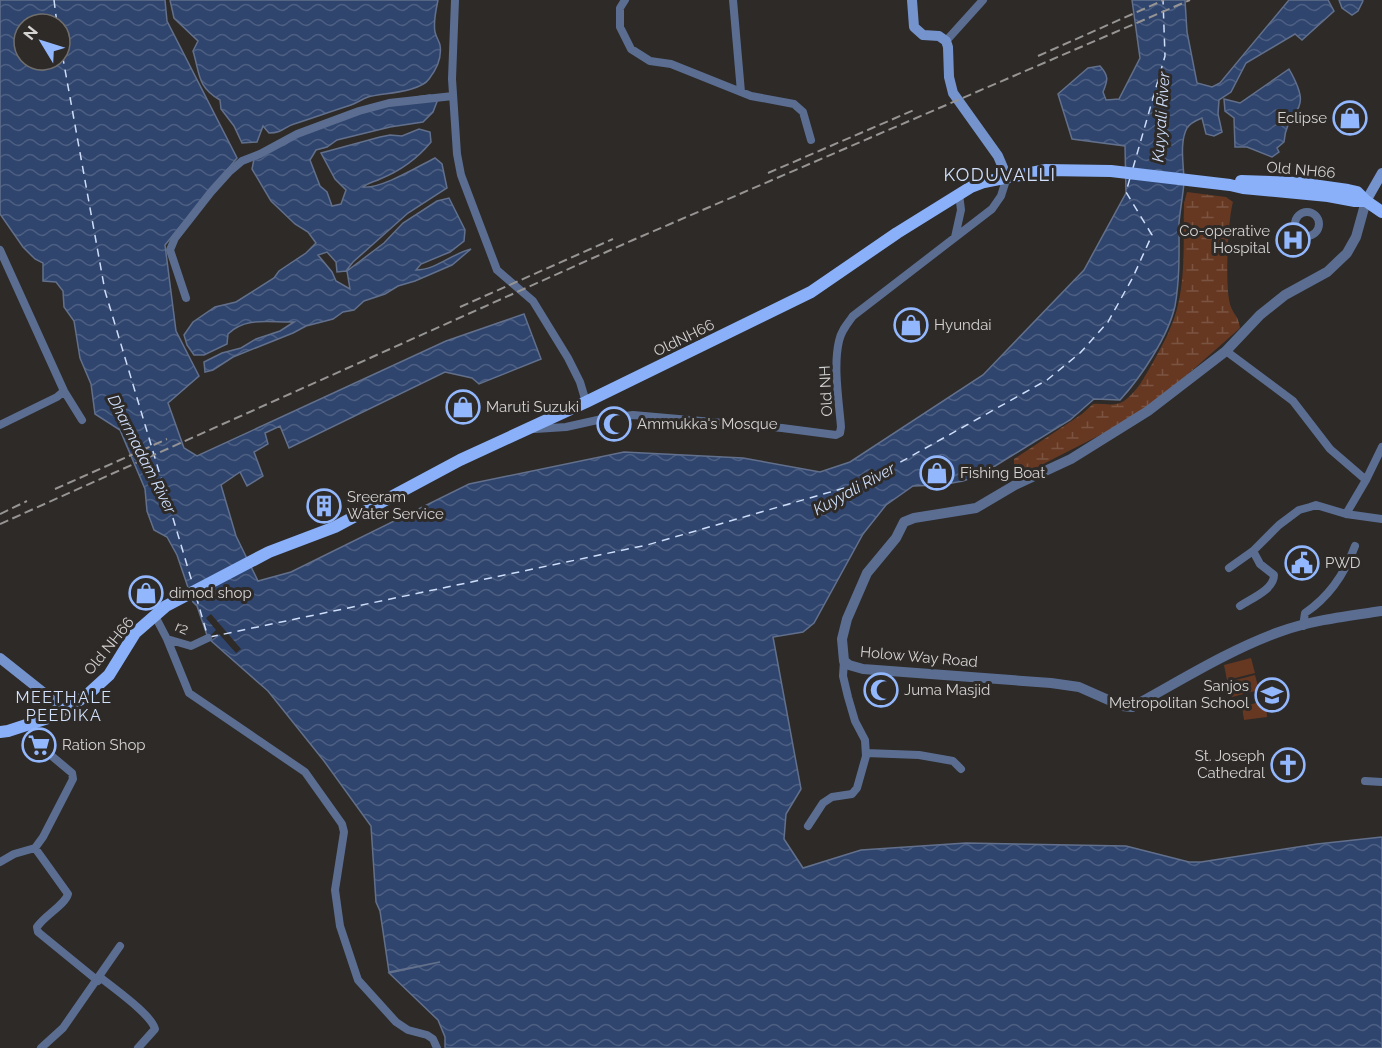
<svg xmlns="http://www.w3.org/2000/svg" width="1382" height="1048" font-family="Raleway,sans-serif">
<defs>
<pattern id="wetland-marsh" width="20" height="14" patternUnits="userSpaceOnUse" patternTransform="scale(1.5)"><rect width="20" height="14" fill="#663822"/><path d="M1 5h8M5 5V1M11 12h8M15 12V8" fill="none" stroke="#7b5441"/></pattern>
<pattern id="water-waves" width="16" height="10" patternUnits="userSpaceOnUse" patternTransform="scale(1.5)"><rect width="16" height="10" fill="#30456e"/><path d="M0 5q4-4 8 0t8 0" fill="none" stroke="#4d5f82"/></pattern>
</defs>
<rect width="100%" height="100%" fill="#2d2a28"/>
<path fill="#663822" d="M1251,658L1255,673L1227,680L1224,665Z
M1255,675L1259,690L1232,697L1228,682Z
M1266,700L1267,717L1244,720L1242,707Z"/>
<path fill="url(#wetland-marsh)" d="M1187,192L1226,197L1233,202C1228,219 1224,291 1231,307C1235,317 1238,315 1240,328L1161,398L1108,431L1055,458L1028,472L1017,471L1014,465V459L1082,414L1093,404C1103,403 1115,407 1124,401C1137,392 1145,376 1152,364C1162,346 1172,328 1177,309C1186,275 1183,238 1184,203Z"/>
<path fill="url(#water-waves)" stroke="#62708c" stroke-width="1.5" fill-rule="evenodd" d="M0,0H165L167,21L237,158L165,245L176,331L199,376L168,403L184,448L197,456L446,341L524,314L541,359L479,384L472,378L445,372L289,448L280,426L265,433L268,444L254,452L263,476L247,486L240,472L221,485L236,536L258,581L291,572L469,484L624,452L743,458L820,472L850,462L983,375L1084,270L1126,193L1125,146L1072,139L1058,94L1088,68L1100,66C1109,76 1108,80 1103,92L1106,100L1119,99L1140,58L1132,0H1185L1187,32L1197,83L1212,87L1220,83L1289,0H1328L1334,11L1302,40L1295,34L1246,63L1231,92L1219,100L1218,114L1222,132L1214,136L1206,134L1202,118C1197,120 1191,122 1187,128C1179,143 1184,166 1184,182C1183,196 1180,210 1179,223C1179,251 1180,278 1175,306C1168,337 1141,377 1120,400L1094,399L1070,420L982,474L963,481L941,485L913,486L886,505L863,534L814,623L803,632L773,637L801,789L786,814L784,839L803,868L861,850L966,843L1126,846L1189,862H1201L1317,844L1382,837V1048H445V1037L438,1020L389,973L440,962L389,972L380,911L376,902L371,826L324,761L268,691L208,638L197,606L193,602L177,555L167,537L154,530L147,511L145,489L120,430L95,414L91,384L80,358L74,321L64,307L63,291L56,282L43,281V263L35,259L23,247L0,214ZM24,24H60V60H24Z
M170,0H438C436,10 433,22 435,32C436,37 439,41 440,45C442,57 436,70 429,79C420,92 384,93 368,97C362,99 357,103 351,105C332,111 313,118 294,124C284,127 283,133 269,133L263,126L257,142L242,143L234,126L221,109L220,100C197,87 200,74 193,51L198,41L174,18Z
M1339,0H1362L1363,1L1358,11L1352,15L1342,8Z
M1289,69C1316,116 1287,104 1284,142L1277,148L1279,152L1272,157L1247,147H1235L1234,118L1225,111L1224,99L1240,103Z
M430,95L438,99L433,112L423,122L390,127L337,140L327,147L316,150L310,160L320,186L327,192L332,206L341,204L346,190L335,179L321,153L380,137L390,135L402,136L419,129L430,132L431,142C417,159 400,171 380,179C374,182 369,182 363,187C381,189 417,167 435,158L442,164L447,188L408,213L353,262L346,271L337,272L336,262L327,252L318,255L332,272L336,281L350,289L347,271L384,243L403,223L437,201L449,198L465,230L464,241L450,252L421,264L416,270C436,270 451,254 471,249L452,265L415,281L398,286L385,294L364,301L354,310L343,312L333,319L306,326L293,333L233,357L213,370L205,372L204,362L222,353L241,348L256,339L280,331L294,322C271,323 246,316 228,334L227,344L204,355H194L187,345L184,335L193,322L215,307L236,302L274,278L279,271L306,253L316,243L308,232L295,224L271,201L252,169L254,159L312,127L416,97Z"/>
<path fill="#2d2a28" d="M211,614L241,649L236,653L219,634L211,640L208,638L216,630L206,618Z"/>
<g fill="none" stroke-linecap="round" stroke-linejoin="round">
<path stroke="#cedefa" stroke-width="1.5" stroke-dasharray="8 6" stroke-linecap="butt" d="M54,0L57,24
M60,42L105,291L193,585
M1133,168L1165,56L1163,0
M196,596L207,634
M210,637L647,545L865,482L1047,380L1080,353L1108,322L1133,277L1152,235L1126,192L1130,178"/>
<path stroke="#5b6e91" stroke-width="8" d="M455,0L452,79L457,154L461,175L497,270L533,301L568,358L580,382L586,402
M625,0L620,8V27L631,49L650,61L671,64L751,96L794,104L803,112L811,140
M733,0L741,92
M946,41L983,0
M1295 224a12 12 0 1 1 24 0a12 12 0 1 1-24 0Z
M955,237L961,210L959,194
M0,250L64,391L82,420
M186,298L170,250L175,238L211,192L229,172L242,161L260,154L297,134L359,111L389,103L453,96
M1226,351L1293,401L1330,449L1366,480
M0,425L57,397L64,391
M535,429L566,427L602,419L633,415L782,428L836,435L840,433L841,427C839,402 833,366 839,341C841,331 847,324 853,316L992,209L1001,196L1007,177
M1346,514L1366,480L1382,447
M1229,568L1253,551
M1240,606C1250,599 1274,590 1274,575L1260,564L1253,551L1279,525L1299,510L1310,507L1316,505L1346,514L1382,519
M155,616L167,639L191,646L208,638
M1303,626L1305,613C1329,597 1345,573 1355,546
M167,639L189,693L305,772L342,824L344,832L335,890L340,926L358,980L396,1022L408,1030L427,1035L433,1039L437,1048
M866,753L919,755L953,761L961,769
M1365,781L1382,782
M808,826L823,803L832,797L852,794L857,788L866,756L865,740L855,721L848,697L843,676L844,661
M35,848L68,894C65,905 45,915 37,927L38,932L98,981
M0,862L14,854L35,848L43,837L73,779L72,773L47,752L29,724
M100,977C113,988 151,1014 155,1029L138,1048
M41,1048L63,1028L120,946"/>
<path stroke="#5b6e91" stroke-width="10" d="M1366,201L1356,237L1347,253L1327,272L1285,295L1260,315L1226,351L1148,411L1071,459L1015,485L976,508L914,518L904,522L896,538L867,573L847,619L842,639L844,661L849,665L863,669L1051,683L1079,687L1122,706L1132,707C1180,681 1227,651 1279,632C1312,620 1348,616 1382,611"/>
<path stroke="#7593cc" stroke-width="10" d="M912,0L914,27L923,35L939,36L946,41L948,47L949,77L953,93L998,156L1007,177
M1366,201L1382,173
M0,658L49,697L62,712"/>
<path stroke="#89b0f9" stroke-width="12" d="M1241,181L1298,183L1348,190L1357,192L1366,201L1382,212
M0,732L8,731L54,716L86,696L109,675L135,633L166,606L269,552L335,527L460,460L586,402L811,292L897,233L971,187L984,182L1046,170L1111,171L1230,185L1243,188L1328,196L1355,201H1366"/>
<path stroke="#979594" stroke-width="2" stroke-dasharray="9 4.5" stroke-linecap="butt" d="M1038,56L1164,0
M768,173L914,110
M460,307L613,239
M55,489L167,439
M0,514L27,501
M0,524L633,240L1190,0"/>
</g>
<defs>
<g id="shop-ring" transform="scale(1.725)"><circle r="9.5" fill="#2d2a28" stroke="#92b7fd" stroke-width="1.5"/><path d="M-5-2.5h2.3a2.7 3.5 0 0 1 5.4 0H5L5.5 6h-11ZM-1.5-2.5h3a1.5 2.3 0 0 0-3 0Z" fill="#92b7fd"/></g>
<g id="hospital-ring" transform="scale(1.725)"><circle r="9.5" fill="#2d2a28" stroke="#92b7fd" stroke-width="1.5"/><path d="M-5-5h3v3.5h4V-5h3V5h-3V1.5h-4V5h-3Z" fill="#92b7fd"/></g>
<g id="mosque-ring" transform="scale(1.725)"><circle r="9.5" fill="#2d2a28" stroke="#92b7fd" stroke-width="1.5"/><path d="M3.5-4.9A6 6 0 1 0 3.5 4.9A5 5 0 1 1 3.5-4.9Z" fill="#92b7fd"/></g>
<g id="building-ring" transform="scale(1.725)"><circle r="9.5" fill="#2d2a28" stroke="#92b7fd" stroke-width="1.5"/><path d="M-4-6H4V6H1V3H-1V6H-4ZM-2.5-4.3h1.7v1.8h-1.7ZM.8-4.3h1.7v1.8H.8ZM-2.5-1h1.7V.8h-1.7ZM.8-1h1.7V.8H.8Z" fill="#92b7fd"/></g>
<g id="civic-ring" transform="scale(1.725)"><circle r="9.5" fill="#2d2a28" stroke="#92b7fd" stroke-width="1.5"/><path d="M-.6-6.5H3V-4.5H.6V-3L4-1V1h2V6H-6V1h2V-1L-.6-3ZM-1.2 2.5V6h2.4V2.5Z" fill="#92b7fd"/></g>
<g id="school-ring" transform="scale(1.725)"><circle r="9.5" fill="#2d2a28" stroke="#92b7fd" stroke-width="1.5"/><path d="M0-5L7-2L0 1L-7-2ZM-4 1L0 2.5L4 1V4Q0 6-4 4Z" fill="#92b7fd"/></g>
<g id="supermarket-ring" transform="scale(1.725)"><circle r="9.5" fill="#2d2a28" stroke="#92b7fd" stroke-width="1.5"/><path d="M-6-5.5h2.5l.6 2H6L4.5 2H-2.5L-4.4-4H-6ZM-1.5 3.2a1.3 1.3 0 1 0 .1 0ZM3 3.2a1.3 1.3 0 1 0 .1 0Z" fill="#92b7fd"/></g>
<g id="church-ring" transform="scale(1.725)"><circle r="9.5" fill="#2d2a28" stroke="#92b7fd" stroke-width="1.5"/><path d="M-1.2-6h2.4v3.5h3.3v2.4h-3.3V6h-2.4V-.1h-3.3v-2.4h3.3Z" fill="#92b7fd"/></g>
</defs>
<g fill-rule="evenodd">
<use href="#shop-ring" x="1350" y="118"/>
<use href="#hospital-ring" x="1293" y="240"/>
<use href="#shop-ring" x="911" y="325"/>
<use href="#shop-ring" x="463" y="407"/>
<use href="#mosque-ring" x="614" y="424"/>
<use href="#shop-ring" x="937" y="473"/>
<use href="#building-ring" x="324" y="506"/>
<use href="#civic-ring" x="1302" y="563"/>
<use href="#shop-ring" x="146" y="593"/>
<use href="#mosque-ring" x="881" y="690"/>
<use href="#school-ring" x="1272" y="695"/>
<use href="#supermarket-ring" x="39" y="745"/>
<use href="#church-ring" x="1288" y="765"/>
</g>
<g text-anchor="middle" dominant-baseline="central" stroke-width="6" stroke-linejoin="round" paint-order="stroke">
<g font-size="15" fill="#d5d3d2" stroke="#2d2a28" text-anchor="start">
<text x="1327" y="118" text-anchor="end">Eclipse</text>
<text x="1270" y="231" text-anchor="end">Co-operative<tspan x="1270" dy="17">Hospital</tspan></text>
<text x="934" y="325">Hyundai</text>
<text x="486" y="407">Maruti Suzuki</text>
<text x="637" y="424">Ammukka's Mosque</text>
<text x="960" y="473">Fishing Boat</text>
<text x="347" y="497">Sreeram<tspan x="347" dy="17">Water Service</tspan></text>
<text x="1325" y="563">PWD</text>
<text x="169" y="593">dimod shop</text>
<text x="1249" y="686" text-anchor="end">Sanjos<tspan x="1249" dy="17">Metropolitan School</tspan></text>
<text x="904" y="690">Juma Masjid</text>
<text x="62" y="745">Ration Shop</text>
<text x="1265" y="756" text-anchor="end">St. Joseph<tspan x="1265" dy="17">Cathedral</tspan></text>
</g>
<g font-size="15" fill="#d5d3d2" stroke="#2d2a28">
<text transform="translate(1301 170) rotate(5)">Old NH66</text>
<text transform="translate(684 338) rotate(-26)">OldNH66</text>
<text transform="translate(826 391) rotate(-93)">Old NH</text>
<text transform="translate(182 628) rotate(23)">r2</text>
<text transform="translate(109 646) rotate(-51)">Old NH66</text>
<text transform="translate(919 657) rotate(5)">Holow Way Road</text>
</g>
<g font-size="16" font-style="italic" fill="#cedefa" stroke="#2d2a28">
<text transform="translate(1161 117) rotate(-86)">Kuyyali River</text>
<text transform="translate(142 454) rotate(63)">Dharmadam River</text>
<text transform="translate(854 489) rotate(-29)">Kuyyali River</text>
</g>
<g font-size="16" letter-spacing="1.5" fill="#d2e1fc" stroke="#2d2a28">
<text x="64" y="697">MEETHALE<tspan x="64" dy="18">PEEDIKA</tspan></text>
</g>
<g font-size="18" letter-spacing="1.5" fill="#d2e1fc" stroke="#2d2a28">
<text x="1000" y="174">KODUVALLI</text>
</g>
</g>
<g transform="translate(42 42) rotate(308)"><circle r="28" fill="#2d2a28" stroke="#706e6c" stroke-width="1.5"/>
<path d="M0-4.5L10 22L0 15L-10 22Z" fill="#92b7fd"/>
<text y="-9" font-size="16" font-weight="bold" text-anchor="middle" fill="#d5d3d2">N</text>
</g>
</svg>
